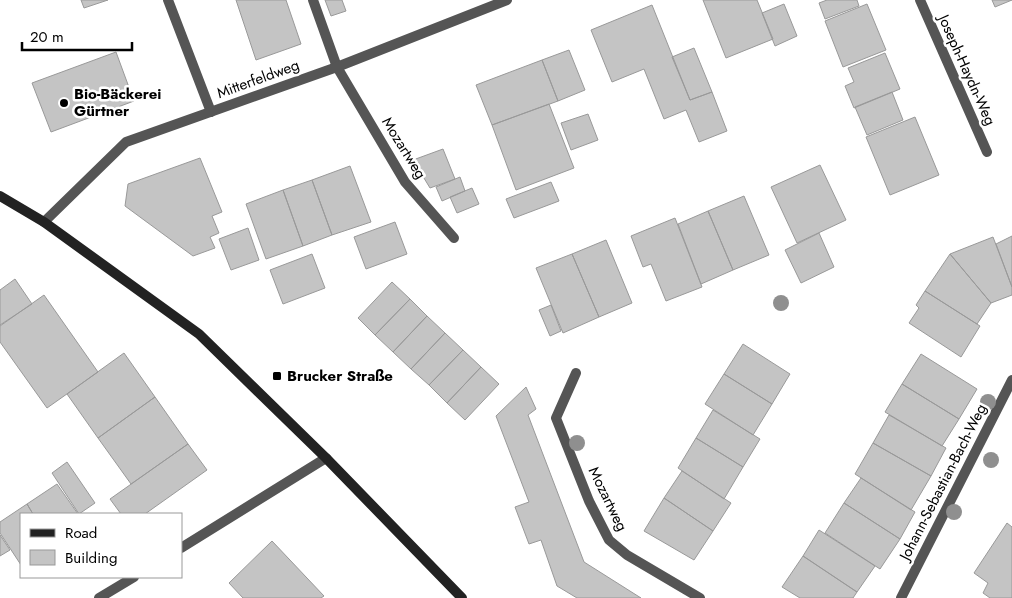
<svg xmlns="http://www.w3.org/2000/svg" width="1012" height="598" font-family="Jost,sans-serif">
<rect width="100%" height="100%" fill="#fff"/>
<path fill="#c4c4c4" stroke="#999" d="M81,0H108L84,8Z
M236,0H286L301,44L256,60Z
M325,0H342L346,11L331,16Z
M703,0H757L773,39L726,58Z
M827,0H857L859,6L825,19L819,3Z
M992,0H1012L995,7Z
M784,4L797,36L775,46L762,13Z
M867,4L886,50L843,67L825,21Z
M652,5L690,100L712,92L727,131L699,142L686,110L664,119L644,69L612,82L591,30Z
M694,48L712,92L690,100L672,57Z
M569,50L585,90L558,101L542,60Z
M116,52L134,101L51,132L32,83Z
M885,53L900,89L854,108L845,86L854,82L848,68Z
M542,60L558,101L492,125L476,85Z
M892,92L903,120L867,135L855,107Z
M549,104L574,168L516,190L492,125Z
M588,114L598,140L571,150L561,123Z
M915,117L939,175L890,195L866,137Z
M443,149L455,179L430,188L413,160Z
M200,158L222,212L212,216L219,233L210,237L215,248L193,256L125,206L128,184Z
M820,165L846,220L797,243L771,187Z
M350,166L371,222L332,235L312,180Z
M460,177L465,191L442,201L436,187Z
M312,180L332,235L303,246L283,190Z
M551,182L559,201L514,218L506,199Z
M472,188L479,204L457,213L450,197Z
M283,190L303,246L266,259L246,204Z
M744,196L769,255L733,270L708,211Z
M708,211L733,270L701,284L678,224Z
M675,218L702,287L666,301L651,264L643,267L631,236Z
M395,222L407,254L366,269L354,237Z
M248,228L259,260L231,270L219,239Z
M819,233L834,267L801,283L785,250Z
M1012,236V287L996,244Z
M993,237L1012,287V295L991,303L950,254Z
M606,240L632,303L599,317L572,254Z
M312,254L325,288L283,304L270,270Z
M572,254L599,317L563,333L536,268Z
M950,254L991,303L977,324L925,291Z
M15,279L32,304L0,325V290Z
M392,282L410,299L375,335L358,318Z
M925,291L980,326L961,357L909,323L919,308L916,305Z
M44,295L98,372L47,408L0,342V326Z
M410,299L427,316L393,352L375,335Z
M551,305L561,331L550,336L539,310Z
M427,316L445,333L411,369L393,352Z
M445,333L463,350L429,385L411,369Z
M743,344L790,374L772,404L724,374Z
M463,350L481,367L447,403L429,385Z
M124,353L155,397L98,438L67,394Z
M921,354L977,389L959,419L902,384Z
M481,367L499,384L465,420L447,403Z
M724,374L772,404L753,435L705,404Z
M902,384L959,419L942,446L885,412Z
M526,387L536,409L528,415L584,562L641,598H577L557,586L541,540L529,544L515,507L529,502L496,416Z
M155,397L188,444L131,484L98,438Z
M713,410L760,439L743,467L696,438Z
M889,415L946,448L931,476L873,443Z
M696,438L743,467L724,499L678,468Z
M873,443L931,476L911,510L855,474Z
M188,444L207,470L145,514H121L110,499Z
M67,462L95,503L79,514L52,473Z
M682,471L731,503L713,531L664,498Z
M861,478L915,512L900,539L844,503Z
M57,484L78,514H33L27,504Z
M664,498L713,531L694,560L644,531Z
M844,503L900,539L880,569L825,533Z
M27,504L33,514H21V565L0,533V522Z
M1007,523L1012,527V598H990L983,593L988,583L974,573Z
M819,530L875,566L857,592L803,556Z
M0,535L10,550L0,556Z
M272,541L324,596L321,598H243L229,583Z
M803,556L857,592L853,598H800L782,587Z"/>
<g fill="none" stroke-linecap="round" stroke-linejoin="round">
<path stroke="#555" stroke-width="10" d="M168,0L211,112
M313,0L337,67"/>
<path stroke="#555" stroke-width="10" d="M920,0L987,152
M337,67L405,182L454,238
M44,222L126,142L337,67L507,0
M576,373L556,418L589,501L609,540L627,555L700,598
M181,548L326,458
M99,598L134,577
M901,598L1012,380"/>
<path stroke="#222" stroke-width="10" d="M0,196L44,222L199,334L326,458L462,598"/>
</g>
<g fill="#8f8f8f">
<circle cx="781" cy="303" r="8"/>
<circle cx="988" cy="402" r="8"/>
<circle cx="577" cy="443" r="8"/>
<circle cx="991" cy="460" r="8"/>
<circle cx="954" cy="512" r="8"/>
</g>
<g fill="#000" stroke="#fff" stroke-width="2">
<circle cx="64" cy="103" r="5"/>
<rect x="272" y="371" width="10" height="10" rx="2.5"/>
</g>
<g text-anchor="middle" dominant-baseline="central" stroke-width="5" stroke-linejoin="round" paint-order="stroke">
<g font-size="15" fill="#000" stroke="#fff">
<text transform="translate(967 70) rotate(66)">Joseph-Haydn-Weg</text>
<text transform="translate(258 79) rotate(-20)">Mitterfeldweg</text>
<text transform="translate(404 148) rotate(58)">Mozartweg</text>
<text transform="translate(943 482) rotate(-63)">Johann-Sebastian-Bach-Weg</text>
<text transform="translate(608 499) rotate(64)">Mozartweg</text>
</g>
<g font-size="15" font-weight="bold" fill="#000" stroke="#fff" text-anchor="start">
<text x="74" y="94">Bio-Bäckerei<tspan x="74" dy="17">Gürtner</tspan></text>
<text x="287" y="376">Brucker Straße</text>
</g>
</g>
<rect x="20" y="513" width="162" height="65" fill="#ffffff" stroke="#999999"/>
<rect x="30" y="529" width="25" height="8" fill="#222222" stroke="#999999"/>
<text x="65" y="538" font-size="15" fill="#000000">Road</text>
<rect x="30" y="550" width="25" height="15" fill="#c4c4c4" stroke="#999999"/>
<text x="65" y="563" font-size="15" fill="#000000">Building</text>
<path d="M22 42v8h110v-8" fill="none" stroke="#000000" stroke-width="2.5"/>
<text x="30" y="42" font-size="15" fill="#000000" stroke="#ffffff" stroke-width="4" paint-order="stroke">20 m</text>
</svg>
